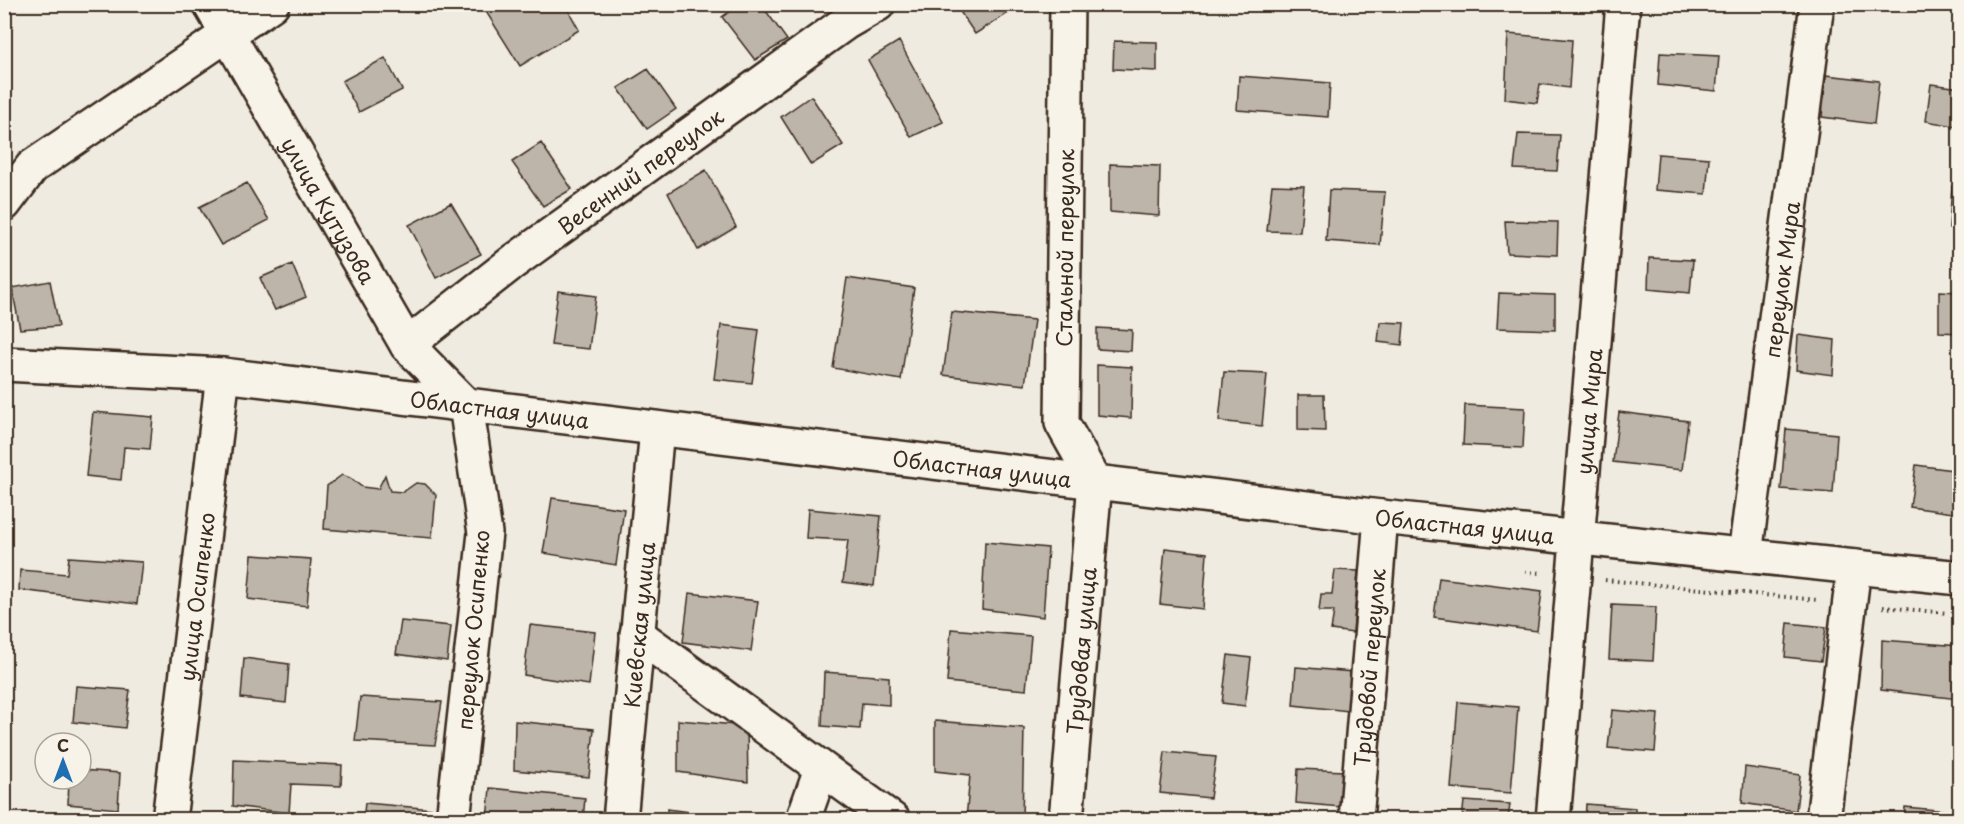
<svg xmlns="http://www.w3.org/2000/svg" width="1964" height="824" font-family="'Playpen Sans',sans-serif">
<rect width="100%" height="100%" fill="#efebe0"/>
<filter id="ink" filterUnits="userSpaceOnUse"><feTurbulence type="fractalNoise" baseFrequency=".0167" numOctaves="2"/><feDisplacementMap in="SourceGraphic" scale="12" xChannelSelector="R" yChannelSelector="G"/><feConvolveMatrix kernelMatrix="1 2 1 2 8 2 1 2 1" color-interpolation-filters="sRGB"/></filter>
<g filter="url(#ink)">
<path fill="#bdb5aa" stroke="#3b2a1e" stroke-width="1.5" d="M494,4H565L579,30L520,66L485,10Z
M741,4H761L787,40L755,60L722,17Z
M955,4H1021V5L975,34Z
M1508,34L1572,40L1569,88L1540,84L1537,103L1505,99Z
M899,41L943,122L911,137L868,60Z
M1114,41L1157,42V71L1113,69Z
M1660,53L1719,56L1716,91L1658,85Z
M385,58L402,90L359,112L342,81Z
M648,69L676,109L647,129L618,88Z
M1826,75L1879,81L1874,124L1822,117Z
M1239,76L1330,83L1328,117L1237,110Z
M1931,84L1960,88V127L1926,121Z
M811,96L843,145L811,165L781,117Z
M1518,134L1560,135L1557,171L1514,169Z
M541,143L572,189L543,206L512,162Z
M1658,154L1709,158L1706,194L1655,190Z
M1110,164L1160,166L1159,216L1110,212Z
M706,170L736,227L698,250L668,193Z
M247,183L269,220L221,245L199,207Z
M1272,185L1304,186L1300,232L1267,231Z
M1952,186L1960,187V230L1949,228Z
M1329,190L1385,192L1380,245L1326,241Z
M451,203L481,254L436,278L409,225Z
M1505,221L1558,222L1557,255L1507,253Z
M1649,258L1693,260L1690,293L1648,289Z
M292,264L306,297L275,310L260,278Z
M847,278L914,288L901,380L833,368Z
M50,281L59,326L20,329L12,288Z
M558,291L596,296L589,349L551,345Z
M1939,291L1960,292V333L1939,332Z
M1499,293L1555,295V330L1497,328Z
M952,312L1034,320L1025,385L943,375Z
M1380,322L1404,323L1402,345L1378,342Z
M721,325L759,330L752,383L714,379Z
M1097,328L1132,330L1131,351L1097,349Z
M1798,335L1835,340L1833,375L1796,370Z
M1097,365L1132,367L1131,418L1097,415Z
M1224,372L1267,374L1262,426L1219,421Z
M1298,395H1324L1325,431L1298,430Z
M1465,405L1525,408L1523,448L1463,445Z
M93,412L153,417L150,449L124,447L121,480L86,476Z
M1619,412L1688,421L1682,470L1613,462Z
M1786,429L1837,434L1833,493L1781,489Z
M1916,465L1960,471V514L1910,507Z
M342,475L350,478L362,487L378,489L385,475L390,491L403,492L416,483L425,484L436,495L432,538L324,529L327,486Z
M552,498L624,509L616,565L543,553Z
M808,509L881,516L874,586L843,582L848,540L806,538Z
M985,542L1048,548L1043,617L982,609Z
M1165,548L1207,553L1203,609L1160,604Z
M252,555L311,559L307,606L248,599Z
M69,557L142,562L137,604L19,590L20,570L67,574Z
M1335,570L1358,571L1353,633L1331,630L1334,611H1319L1321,594H1332Z
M1439,578L1542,591L1537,631L1434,617Z
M689,593L758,601L751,651L683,642Z
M1612,605L1656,607L1653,661L1609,659Z
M401,621L451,626L447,661L396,654Z
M1788,623L1826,627L1821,661L1785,657Z
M530,625L595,632L589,685L524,675Z
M951,629L1031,636L1026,690L947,682Z
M1882,640L1960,646L1959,699L1881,690Z
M1228,655L1251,658L1245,706L1222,703Z
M244,658L289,664L286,703L241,698Z
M1296,667L1353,672L1349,711L1293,705Z
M824,672L889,677V705L862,703L860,729L822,726Z
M76,686L130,690L125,728L73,722Z
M360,697L442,702L435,745L355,741Z
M1458,702L1518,707L1511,793L1451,788Z
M1612,710L1658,714L1655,752L1608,748Z
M678,720L747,726L748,782L678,772Z
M515,721L594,729L589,777L514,770Z
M935,721L1024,728L1022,820H966L970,775L935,771Z
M1165,752L1216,757L1210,798L1160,793Z
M234,760L342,765L341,786L291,784L289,813L233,806Z
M1745,767L1800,775L1796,811L1742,803Z
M1298,769L1344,771L1341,807L1296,803Z
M81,770L120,773L118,809L68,804L69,779H81Z
M490,788L585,798L583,820H487Z
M1464,801L1510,804L1508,820H1462Z
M365,803L433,809L432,820H363Z
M1586,804L1635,808V820H1585Z
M1905,807L1947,811L1946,820H1904Z
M667,809L741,819V820H667Z"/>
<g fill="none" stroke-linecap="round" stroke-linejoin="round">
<g stroke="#3b2a1e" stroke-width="38">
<g id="minor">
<path id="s1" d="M210,4L407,345L466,405L485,533L453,820"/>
<path d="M4,204L32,167L272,4"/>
<path id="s2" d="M407,345L513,262L845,23L878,4"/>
<path id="s3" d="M1745,555L1817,4"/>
<path d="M637,634L893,820"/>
<path id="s4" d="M169,820L223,375"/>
<path id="s5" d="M620,820L657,429"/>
<path d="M803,820L821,769"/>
<path id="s6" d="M1066,820L1095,482L1062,423L1067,4"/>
<path id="s7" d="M1356,820L1381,517"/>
<path id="s8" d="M1553,820L1623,4"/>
<path d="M1823,820L1854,567"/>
</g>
</g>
<g stroke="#3b2a1e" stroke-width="38">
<g id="major">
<path id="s9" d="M4,364L223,375L1381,517L1960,578"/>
</g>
</g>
<path stroke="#3b2a1e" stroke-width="4" stroke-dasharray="1.5 4.5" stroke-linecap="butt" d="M1525,572L1541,573
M1605,580L1818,600
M1883,607L1947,613"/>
<use href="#minor" stroke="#f7f3e8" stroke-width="33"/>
<use href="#major" stroke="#f7f3e8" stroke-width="33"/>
</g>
</g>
<g text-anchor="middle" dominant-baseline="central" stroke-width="4.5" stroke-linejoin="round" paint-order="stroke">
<g font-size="21" fill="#3b2a1e" stroke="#f7f3e8">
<text stroke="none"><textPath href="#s2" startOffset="291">Весенний переулок</textPath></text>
<text stroke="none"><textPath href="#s1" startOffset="238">улица Кутузова</textPath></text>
<text stroke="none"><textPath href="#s6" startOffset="582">Стальной переулок</textPath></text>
<text stroke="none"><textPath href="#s3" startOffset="278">переулок Мира</textPath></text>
<text stroke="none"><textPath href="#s9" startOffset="498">Областная улица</textPath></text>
<text stroke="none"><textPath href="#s8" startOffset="410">улица Мира</textPath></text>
<text stroke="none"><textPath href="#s9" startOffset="984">Областная улица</textPath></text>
<text stroke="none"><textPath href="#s9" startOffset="1470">Областная улица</textPath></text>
<text stroke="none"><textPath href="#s4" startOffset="225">улица Осипенко</textPath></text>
<text stroke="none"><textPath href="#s5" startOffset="196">Киевская улица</textPath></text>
<text transform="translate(472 630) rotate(-85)">переулок Осипенко</text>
<text stroke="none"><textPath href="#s6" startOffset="170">Трудовая улица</textPath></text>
<text stroke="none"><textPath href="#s7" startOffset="153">Трудовой переулок</textPath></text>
</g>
</g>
<rect width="1964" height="824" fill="none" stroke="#f7f3e8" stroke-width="24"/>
<rect x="12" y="12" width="1940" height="800" fill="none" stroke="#3b2a1e" stroke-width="2" filter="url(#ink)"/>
<g transform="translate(63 761)"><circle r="28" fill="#f7f3e8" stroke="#aca397" stroke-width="1.5"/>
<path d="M0-4.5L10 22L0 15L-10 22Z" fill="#1f6fb2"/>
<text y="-9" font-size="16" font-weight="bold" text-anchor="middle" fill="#3b2a1e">С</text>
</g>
</svg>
